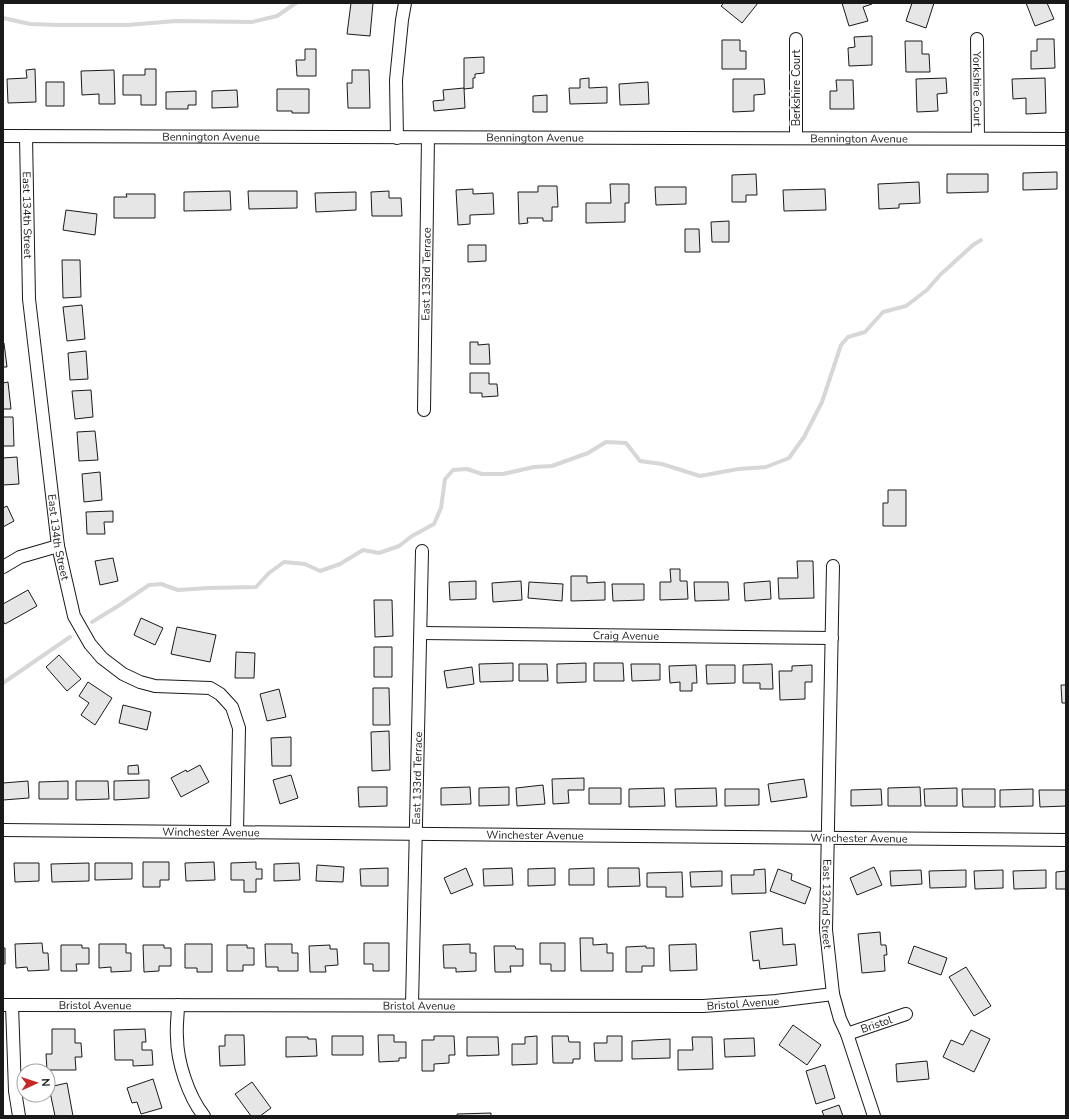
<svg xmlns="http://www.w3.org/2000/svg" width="1069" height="1119" font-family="'Nunito Sans',sans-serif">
<rect width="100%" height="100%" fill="#fff"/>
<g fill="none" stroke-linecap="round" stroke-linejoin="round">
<path stroke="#d7d7d7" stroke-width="4" d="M3,18L30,24L58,25H127L176,21L252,22L277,16L296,3
M92,622L118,606L149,585L161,584L178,590L208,588L256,587L269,573L284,562L305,564L320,571L340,564L363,550L379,553L399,546L412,536L434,524L441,508L445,479L453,470L467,469L482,474H503L534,467L552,466L588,453L606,442L626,443L640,461L662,464L700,476L738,469L766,467L789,458L804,437L822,402L841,345L848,337L865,332L883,312L906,306L927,290L940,275L973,245L981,240
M3,683L70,637"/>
</g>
<path fill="#e6e6e6" stroke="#1a1a1a" d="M351,3H373L370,36L347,34Z
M724,3H758L742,23L721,6Z
M842,3H872V4L863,7L868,21L849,26Z
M912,3H934L926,28L906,21Z
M1026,3H1047L1054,19L1035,26Z
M872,36V65L849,66L848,48L855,47L854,37Z
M1037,39H1054L1055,68L1031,69V51H1037Z
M722,40H740V51H746V69H722Z
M905,41H922V54H929L930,72H906Z
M305,49H316V76H297L296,60H305Z
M484,57V73L475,74V78H473V88L464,89V58Z
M35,69L36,102L8,103L7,79L27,78L26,70Z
M145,69H156V105H141V95H123V75H145Z
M114,70L115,104H99V94L82,95L81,71Z
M352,70H369L370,108H348L347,83H352Z
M589,78V88L607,87V103L570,104L569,88H580V79Z
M946,78L947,93L937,94L938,111L917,112L916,79Z
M1045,78L1046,113L1026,114V98L1013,99L1012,79Z
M733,79H764L765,94L754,95V111L733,112Z
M836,80H853L854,109H830V91H837Z
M46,82H64V106H46Z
M648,82L649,104L620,105L619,84Z
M464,88L465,108L434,111L433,101L444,100L443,90Z
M277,89H309V113H292V111H277Z
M237,90L238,107L212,108V91Z
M196,91V105H188V109H166V92Z
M547,95V112H533V96Z
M1057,172V189L1023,190V173Z
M756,174L757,195H746V202H732V175Z
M947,174H988V192L947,193Z
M919,182L920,203L899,204V208L879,209L878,184Z
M610,184H629V203H625V222L586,223V203H611Z
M538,186H557L558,207H552V221H543V218H527L528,223L519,224L518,192H538Z
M655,187H686V204L656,205Z
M473,189V194L493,193L494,214L470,215V224L458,225L456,190Z
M825,189L826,210L784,211L783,190Z
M230,191L231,210L184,211V192Z
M248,191H297V208L249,209Z
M389,191V198H401L402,216H372L371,192Z
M356,192V210L316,212L315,193Z
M126,194H155V218H114V197H127Z
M66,210L97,214L95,235L63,230Z
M729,221V242H712L711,222Z
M685,229H699L700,252H685Z
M468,245H486V261L468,262Z
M62,260H80L81,297L63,298Z
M82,305L85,339L67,341L63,307Z
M470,342H478V345L489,344L490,364H470Z
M3,343H4L7,367H3Z
M86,351L88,379L70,380L68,353Z
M470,373H489V384H497L498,396L482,397V393H470Z
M8,382L11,409H3V383Z
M91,390L93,417L75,419L72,391Z
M3,417H13L14,446H3Z
M95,431L98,460L79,461L77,432Z
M17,457L19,484L3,485V458Z
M100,472L102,500L84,502L82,474Z
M888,490H906V526H883V503H888Z
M7,506L14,521L3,527V508Z
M113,511V522H104L105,534H87L86,512Z
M113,558L118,581L100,585L95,561Z
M797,561H813L814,598L779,599L778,578H798Z
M670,569H680V581H687L688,599L660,600V582H671Z
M571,576H587V583L605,582V600L571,601Z
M476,581V599L450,600L449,582Z
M521,581L522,600L493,602L492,583Z
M770,581L771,599L745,601L744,583Z
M529,582L563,584L562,601L528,598Z
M694,582H728L729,600L695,601Z
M612,584H644V600L613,601Z
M28,590L37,606L5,624L3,621V604Z
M374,600H392L393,636L375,637Z
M141,618L163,628L155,645L134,635Z
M177,627L216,635L210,662L171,654Z
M374,647H392V677H374Z
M236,652L255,653L254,678H235Z
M59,655L81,679L67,691L46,667Z
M513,663V681L480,682L479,664Z
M586,663V682L557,683V664Z
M594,663H623L624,681H594Z
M519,664H547L548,681H519Z
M631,664H660V680L632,681Z
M772,664L773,689H760V683H743V665Z
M696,665L697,683H692V691H680V682L670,683L669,666Z
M706,665H735V683L707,684Z
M812,665V682H805V699L780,700L779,671H792V666Z
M472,667L474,684L447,688L444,671Z
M88,682L112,698L95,725L81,715L89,703L79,696Z
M1061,685H1066V703H1062Z
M373,688H389L390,725H373Z
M279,689L286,717L267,721L260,694Z
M123,705L151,712L147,730L119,723Z
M389,731L390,770L372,771L371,732Z
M291,737V766H272L271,738Z
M138,765L139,774H128V766Z
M200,765L209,782L181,797L171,778L186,770L187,772Z
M291,775L298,798L280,804L273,780Z
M584,778V790H568L569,803L553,804L552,779Z
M804,779L807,797L771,802L768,784Z
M149,780V798L114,800V781Z
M28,781L29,798L3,800V783Z
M68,781V799H39V782Z
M76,781H108L109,799L76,800Z
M543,785L545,804L517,806L516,788Z
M358,787H387V806L359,807Z
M470,787L471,804L441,805V788Z
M509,787V805L479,806V788Z
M920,787L921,806H888V788Z
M589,788H621V804H589Z
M664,788L665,806L629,807V789Z
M716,788L717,806L676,807L675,789Z
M957,788V806H925L924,789Z
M725,789H759V805L725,806Z
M881,789L882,805L851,806V790Z
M962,789H995V807H963Z
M1033,789V806L1000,807V790Z
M1039,790H1066V806L1040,807Z
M143,862H169V880H160V887H143Z
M214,862L215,880L186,881L185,863Z
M256,862V869H262V879H256V892H244V880H231V863Z
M14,863H39V881L15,882Z
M89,863V881L52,882L51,864Z
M95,863H132V879L95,880Z
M299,863L300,880L274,881V864Z
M317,865L344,867L343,882L316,881Z
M874,867L882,885L857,895L850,878Z
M388,868V886H361L360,869Z
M466,868L473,885L451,894L444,878Z
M512,868L513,885L484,886L483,869Z
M555,868V885L528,886V869Z
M594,868V885H569V869Z
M608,868H639L640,886L608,887Z
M765,869L766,893L732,894L731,875H754V870Z
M778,869L792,874L791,880L811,888L805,904L770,891Z
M921,870L922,884L891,886L890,871Z
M966,870V887L930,888L929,871Z
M1003,870V888L975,889L974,871Z
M1046,870V888L1014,889L1013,871Z
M722,871V886L691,887L690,872Z
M1066,871V889H1056V872Z
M682,872L683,897H666V887H647V873Z
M782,928L783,945L795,944L797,965L760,969L759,960L753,961L750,932Z
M880,932L881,945H886L887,955H884L885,971L862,973L858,934Z
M580,938H593V945L607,944V953H613V971H581Z
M42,943L43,953H48L49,970L28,971L27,967L16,968L15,944Z
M364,943H389V971H373V964H364Z
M540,943H565V971H551V964H540Z
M99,944H126V953H131V971L111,972V967L99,968Z
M185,944H212V972H197V968H185Z
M265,944H292V953H298V971H278V967H266Z
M470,944V953H476V971L456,972V968H444L443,945Z
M696,944L697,970L670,971L669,945Z
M61,945H82V948H89V964H76L77,971H61Z
M143,945H164V948H171V966H159V971L144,972Z
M227,945H247V948H254V965H243V971H227Z
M330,945V949H337L338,965L325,966L326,972H310L309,946Z
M494,946H515L516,949H523V966H510L511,972H495Z
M646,946V948H654V966H642V972H626V947Z
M914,946L947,958L941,975L908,963Z
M3,948H5V964H3Z
M966,967L991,1006L974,1016L949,977Z
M793,1025L821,1045L807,1065L779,1045Z
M52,1029H75V1043H81L82,1057H75L76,1070H47L46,1054H52Z
M145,1029L146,1042H142V1050H152L153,1065L133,1066V1060H115L114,1030Z
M971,1030L990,1039L974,1072L943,1057L951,1040L963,1045Z
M225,1035H244L245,1065L220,1066L219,1046H225Z
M378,1035H394V1042H406V1058H399V1061L379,1062Z
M332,1036H363V1055H332Z
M434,1036H454L455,1055H449V1063L434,1064V1071H422V1040H434Z
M537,1036V1064L512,1065V1044H525V1037Z
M552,1036H568L569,1042H580V1059H573V1063H553Z
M607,1036H622V1061H595L594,1043H607Z
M286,1037H308V1039H316L317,1056L286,1057Z
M467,1037H498L499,1055L467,1056Z
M692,1037H712L713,1069L678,1070V1050H693Z
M754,1038L755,1056L725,1057L724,1039Z
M670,1039V1058L632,1059V1041Z
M927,1061L929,1079L897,1082L896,1064Z
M825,1065L835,1098L816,1104L806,1071Z
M153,1079L162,1108L141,1114L137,1102L132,1103L127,1088Z
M252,1082L271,1108L260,1116H251L235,1094Z
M67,1083L73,1116H55L49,1087Z
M839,1105L843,1116H824L822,1111Z
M491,1113V1116H457V1114Z"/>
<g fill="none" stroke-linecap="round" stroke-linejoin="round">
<g stroke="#1a1a1a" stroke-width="14">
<g id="minor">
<path id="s1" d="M977,39L978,138"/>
<path id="s2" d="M3,136L1066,139"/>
<path id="s3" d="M26,136L29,299L58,546L74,616L90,644L102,658L123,674L140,682L155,686L210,688L220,694L232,707L239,728L237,832"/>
<path d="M796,137V39"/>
<path d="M397,138L396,80L402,20L405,3"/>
<path id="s4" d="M424,410L428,138"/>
<path id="s5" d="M833,566L826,930L833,994L840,1019L847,1034L874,1116"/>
<path d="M3,567L20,557L58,546"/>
<path id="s6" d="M421,633L832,638"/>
<path id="s7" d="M3,830L1066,840"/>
<path id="s8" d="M3,1005L703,1006L776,1001L833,994"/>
<path d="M12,1005L15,1091L19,1116"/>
<path d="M178,1005C178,1015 176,1026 177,1037C177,1061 188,1096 204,1116"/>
<path id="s9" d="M412,1005L422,551"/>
<path id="s10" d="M847,1034L906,1014"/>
</g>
</g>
<use href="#minor" stroke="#fff" stroke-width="12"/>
</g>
<g text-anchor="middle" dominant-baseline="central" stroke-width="3" stroke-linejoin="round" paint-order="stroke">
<g font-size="11" fill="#1a1a1a" stroke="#fff">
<text transform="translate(796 88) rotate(-90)">Berkshire Court</text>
<text stroke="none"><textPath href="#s1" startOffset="50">Yorkshire Court</textPath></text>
<text stroke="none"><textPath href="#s2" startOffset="208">Bennington Avenue</textPath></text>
<text stroke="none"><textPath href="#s2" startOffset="532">Bennington Avenue</textPath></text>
<text stroke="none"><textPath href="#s2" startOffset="856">Bennington Avenue</textPath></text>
<text stroke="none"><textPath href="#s3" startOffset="79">East 134th Street</textPath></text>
<text stroke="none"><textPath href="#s4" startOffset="136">East 133rd Terrace</textPath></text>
<text stroke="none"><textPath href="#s3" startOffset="403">East 134th Street</textPath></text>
<text stroke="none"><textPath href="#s6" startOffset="205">Craig Avenue</textPath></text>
<text stroke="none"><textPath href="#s9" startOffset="227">East 133rd Terrace</textPath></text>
<text stroke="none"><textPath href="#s7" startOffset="208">Winchester Avenue</textPath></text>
<text stroke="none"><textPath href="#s7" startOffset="532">Winchester Avenue</textPath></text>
<text stroke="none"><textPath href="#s7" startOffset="856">Winchester Avenue</textPath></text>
<text stroke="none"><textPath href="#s5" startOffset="338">East 132nd Street</textPath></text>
<text stroke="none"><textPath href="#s8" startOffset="740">Bristol Avenue</textPath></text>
<text stroke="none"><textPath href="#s8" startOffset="92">Bristol Avenue</textPath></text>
<text stroke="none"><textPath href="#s8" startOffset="416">Bristol Avenue</textPath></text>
<text stroke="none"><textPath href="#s10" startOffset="31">Bristol</textPath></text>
</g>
</g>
<rect width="1069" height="1119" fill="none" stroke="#1a1a1a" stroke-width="8"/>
<g transform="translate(36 1083) rotate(87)"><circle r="19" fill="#ffffff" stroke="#a3a3a3"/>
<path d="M0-3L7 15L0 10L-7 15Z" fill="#c62828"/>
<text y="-6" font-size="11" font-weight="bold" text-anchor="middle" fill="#1a1a1a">N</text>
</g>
</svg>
